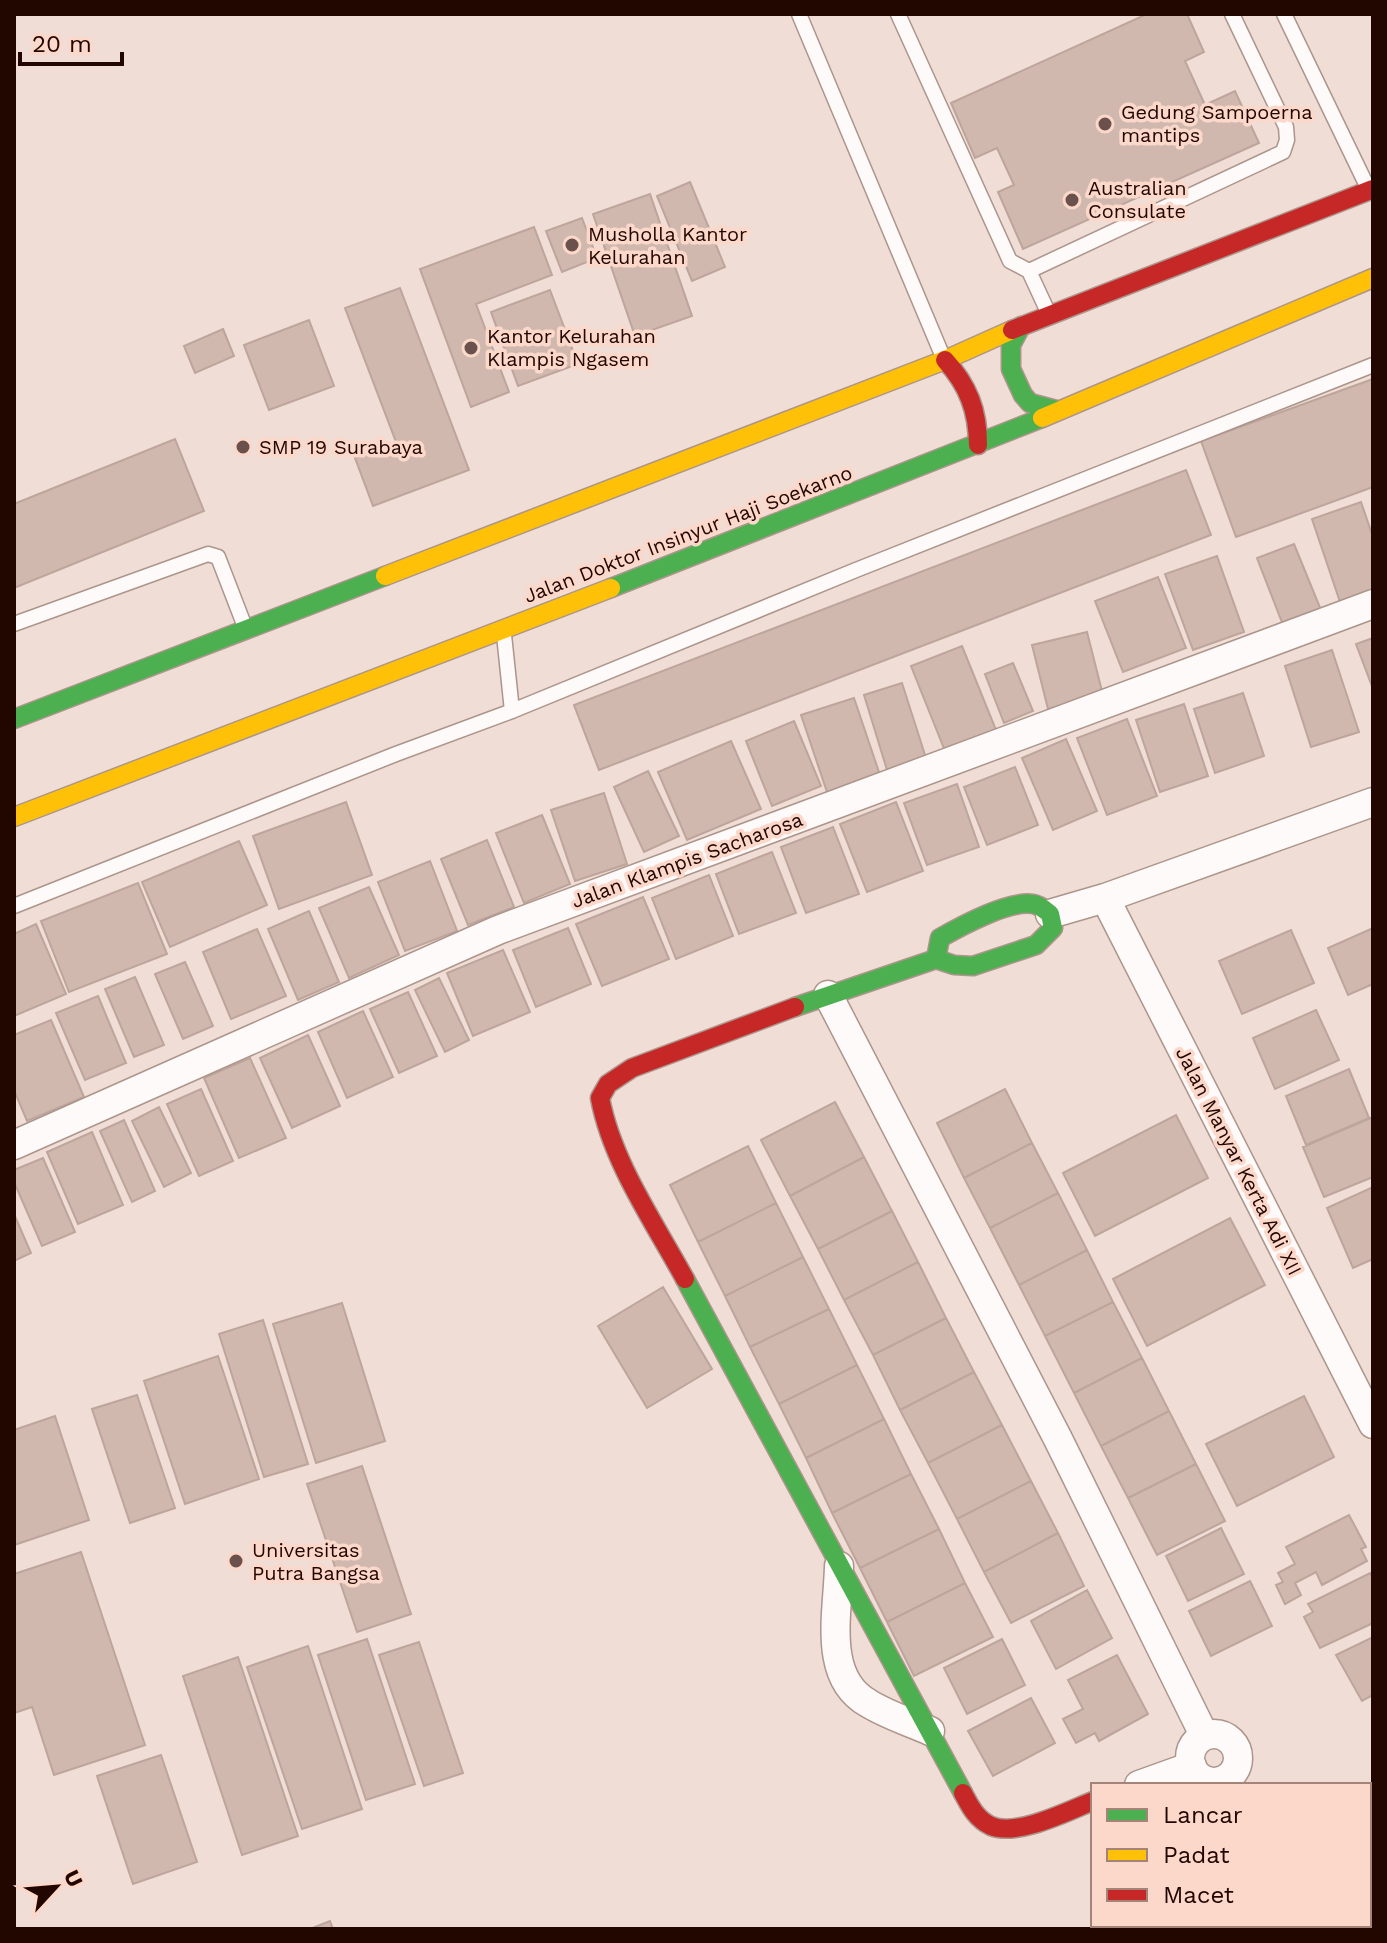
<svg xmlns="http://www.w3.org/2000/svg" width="1387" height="1943" font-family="'Work Sans',sans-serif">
<rect width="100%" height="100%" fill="#f0ddd5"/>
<path fill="#d0b8ae" stroke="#bda59c" stroke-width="2" d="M1147,14H1187L1204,52L1185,61L1205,105L1235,91L1259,143L1023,249L998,192L1014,185L997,148L975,158L951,103Z
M690,182L725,267L692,281L657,196Z
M650,194L692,316L635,336L593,214Z
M582,218L597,258L562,272L546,231Z
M534,227L552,275L476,304L509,392L471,407L420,269Z
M400,288L469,470L373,506L355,458L396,442L345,308Z
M550,290L578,364L518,386L491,312Z
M309,320L334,386L269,410L244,345Z
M223,329L234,356L195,373L184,346Z
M1373,379V487L1236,537L1201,441Z
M175,439L204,511L14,588V504Z
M1186,470L1211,535L599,770L574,705Z
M1361,502L1373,537V590L1340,602L1312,519Z
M1294,544L1321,610L1283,625L1257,558Z
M1217,556L1244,632L1193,650L1165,574Z
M1158,577L1186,648L1123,672L1095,601Z
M1087,632L1103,695L1048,709L1032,645Z
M1373,638V689L1356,644Z
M962,646L996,730L945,751L911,666Z
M1332,650L1359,732L1311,747L1285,666Z
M1013,663L1033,711L1004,723L985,674Z
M902,683L926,758L887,770L864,695Z
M1243,693L1264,756L1215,773L1194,709Z
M854,698L882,781L829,798L801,715Z
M1184,704L1208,776L1160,792L1136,720Z
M1127,719L1157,796L1107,815L1077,738Z
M794,721L821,786L772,806L746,741Z
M1066,739L1097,811L1053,830L1022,758Z
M731,741L761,809L687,840L658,772Z
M1015,767L1038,825L987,845L964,787Z
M648,771L679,836L644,852L614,787Z
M957,784L979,847L927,865L904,803Z
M604,793L627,864L575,881L551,810Z
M346,802L372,875L279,909L253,836Z
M896,802L923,871L867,892L840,824Z
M542,815L570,884L524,903L496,833Z
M833,827L859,894L806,913L781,847Z
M487,840L514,907L468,925L441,859Z
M239,841L267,905L170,947L142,882Z
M772,852L796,913L739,934L716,874Z
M430,861L457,931L405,951L378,882Z
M709,875L733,936L676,959L652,898Z
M138,883L167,954L69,992L41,921Z
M369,887L399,955L349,978L319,908Z
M643,897L669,959L602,986L576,924Z
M309,911L339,982L298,1000L268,929Z
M36,924L66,994L14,1016V934Z
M568,928L591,984L536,1007L513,950Z
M1373,928V984L1348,995L1328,948Z
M257,929L286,996L231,1019L203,952Z
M1291,930L1314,983L1242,1014L1219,961Z
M503,950L530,1012L473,1036L447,973Z
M185,962L213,1026L183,1039L155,974Z
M135,977L164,1045L134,1057L105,989Z
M439,978L469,1040L445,1052L415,990Z
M408,992L437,1056L399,1073L370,1009Z
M98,996L126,1063L85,1080L56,1013Z
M1316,1010L1339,1060L1275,1089L1253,1038Z
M363,1011L393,1077L347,1098L318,1032Z
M51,1020L84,1097L27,1121L14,1090V1035Z
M308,1035L340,1106L292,1128L260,1058Z
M250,1058L286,1138L239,1158L204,1078Z
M1349,1069L1369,1118L1306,1145L1286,1096Z
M201,1089L233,1161L199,1176L167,1104Z
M1005,1089L1032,1143L964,1178L937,1123Z
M835,1102L864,1157L790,1196L761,1140Z
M159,1107L191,1173L164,1187L132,1121Z
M1176,1115L1208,1178L1095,1236L1063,1173Z
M1373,1117V1177L1324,1197L1303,1147Z
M124,1120L155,1191L132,1202L100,1131Z
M92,1132L123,1205L78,1224L47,1152Z
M1032,1143L1058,1193L990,1228L964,1178Z
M748,1146L776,1203L698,1242L670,1185Z
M864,1157L892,1211L818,1249L790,1196Z
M43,1158L75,1232L42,1246L14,1182V1170Z
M1373,1187V1259L1353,1268L1327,1208Z
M1058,1193L1087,1250L1019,1285L990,1228Z
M776,1203L803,1257L725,1296L698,1242Z
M892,1211L918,1262L844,1300L818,1249Z
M14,1214L31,1253L14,1261Z
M1230,1218L1265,1285L1147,1346L1113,1279Z
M1087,1250L1113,1302L1045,1336L1019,1285Z
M803,1257L829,1309L750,1347L725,1296Z
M918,1262L946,1318L873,1355L844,1300Z
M663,1287L712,1369L647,1408L598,1326Z
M1113,1302L1142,1358L1074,1393L1045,1336Z
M342,1303L385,1441L316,1463L273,1324Z
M829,1309L857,1365L779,1404L750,1347Z
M946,1318L974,1372L900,1410L873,1355Z
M263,1320L308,1464L264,1477L219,1334Z
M218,1356L259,1479L185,1504L144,1381Z
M1142,1358L1169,1411L1101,1446L1074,1393Z
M857,1365L884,1419L806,1458L779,1404Z
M974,1372L1002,1425L928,1463L900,1410Z
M137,1395L175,1508L130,1523L92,1409Z
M1304,1396L1334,1457L1237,1506L1206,1444Z
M1169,1411L1196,1464L1128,1498L1101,1446Z
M55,1416L89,1520L14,1545V1430Z
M884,1419L911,1474L832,1513L806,1458Z
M1002,1425L1031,1481L957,1519L928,1463Z
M1196,1464L1225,1521L1157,1555L1128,1498Z
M362,1466L411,1614L357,1632L307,1484Z
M911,1474L939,1529L860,1568L832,1513Z
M1031,1481L1058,1533L984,1572L957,1519Z
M1349,1515L1366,1547L1361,1549L1367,1561L1322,1585L1316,1572L1295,1583L1301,1595L1285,1604L1276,1585L1283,1582L1278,1573L1295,1564L1286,1547Z
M1221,1528L1244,1574L1188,1601L1166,1556Z
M939,1529L965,1583L887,1622L860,1568Z
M1058,1533L1084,1586L1011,1623L984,1572Z
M81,1552L145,1745L54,1775L32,1707L14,1713V1574Z
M1370,1573L1373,1579V1623L1320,1648L1304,1617L1313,1612L1308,1604Z
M1250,1581L1272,1626L1211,1656L1189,1611Z
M965,1583L993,1637L914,1676L887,1622Z
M1087,1590L1112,1638L1056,1669L1031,1621Z
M1373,1637V1695L1362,1701L1336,1655Z
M367,1639L415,1784L366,1800L318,1655Z
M1002,1639L1025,1685L967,1714L944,1668Z
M419,1642L463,1773L424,1786L379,1655Z
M308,1646L362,1809L302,1829L247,1667Z
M1117,1655L1148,1714L1099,1741L1095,1733L1076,1743L1063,1719L1083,1709L1068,1680Z
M238,1657L298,1836L242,1855L183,1676Z
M1031,1698L1055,1743L993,1776L968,1731Z
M161,1755L197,1862L133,1884L97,1776Z
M1373,1890V1929H1300L1298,1925H1369V1891Z
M330,1921L333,1929H310Z"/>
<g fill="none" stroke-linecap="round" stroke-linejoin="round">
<g stroke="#ac958b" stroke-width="17">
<path id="lane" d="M799,14L943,357
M898,14L1010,261L1029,271L1283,152L1287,140L1286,127L1232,14
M1284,14L1367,186
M1029,271L1047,310
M14,624L208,554L218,557L245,627
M512,711L856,570L1373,365
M14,906L396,754L512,711L504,635"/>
</g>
<g stroke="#ac958b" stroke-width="31">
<path id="street" d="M1105,898L1373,1424
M1050,914L1105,898L1373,802
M828,995L1058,1439L1204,1735
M14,1145L498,930L1373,604
M839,1566C838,1612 822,1677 868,1703C887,1715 910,1722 930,1731
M1190 1758a24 24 0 1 1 48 0a24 24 0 1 1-48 0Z
M1139,1785L1192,1766"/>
</g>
<g stroke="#ac958b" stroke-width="21">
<path id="fast" d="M1021,326L1011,345V369L1023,395L1030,403L1056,410
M611,588L1042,418
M14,719L385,576
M795,1007L936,959L954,965L973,966L1036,945L1053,928L1050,914C1045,910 1040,905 1033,904C1009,900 961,926 940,938L936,959
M685,1279L963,1793"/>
</g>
<g stroke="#ac958b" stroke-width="21">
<path id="slow" d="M1042,418L1373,278
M385,576L945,360L1012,330
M14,817L611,588"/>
</g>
<g stroke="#ac958b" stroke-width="21">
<path id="jam" d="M1012,330L1373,189
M945,360C968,385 978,411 978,445
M685,1279C654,1222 612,1162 600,1098L608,1084L632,1068L795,1007
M963,1793C970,1806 976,1819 991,1826C1017,1837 1068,1811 1093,1801"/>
</g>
<use href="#lane" stroke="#fdfaf9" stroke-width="14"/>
<use href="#street" stroke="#fdfaf9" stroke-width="28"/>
<use href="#fast" stroke="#4caf50" stroke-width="18"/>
<use href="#slow" stroke="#ffc107" stroke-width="18"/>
<use href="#jam" stroke="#c62828" stroke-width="18"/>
</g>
<g fill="#6a514b" stroke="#fbd8ca" stroke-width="3">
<circle cx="1105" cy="124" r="8"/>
<circle cx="1072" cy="200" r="8"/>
<circle cx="572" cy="245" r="8"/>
<circle cx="471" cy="348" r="8"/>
<circle cx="243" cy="447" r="8"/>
<circle cx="236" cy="1561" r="8"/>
</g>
<g text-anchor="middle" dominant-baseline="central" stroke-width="7" stroke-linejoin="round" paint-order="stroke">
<g font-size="20" fill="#220600" stroke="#fbd8ca" text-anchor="start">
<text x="1121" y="112">Gedung Sampoerna<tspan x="1121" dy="23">mantips</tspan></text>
<text x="1088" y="188">Australian<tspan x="1088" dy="23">Consulate</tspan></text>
<text x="588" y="234">Musholla Kantor<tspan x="588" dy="23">Kelurahan</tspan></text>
<text x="487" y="336">Kantor Kelurahan<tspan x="487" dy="23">Klampis Ngasem</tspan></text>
<text x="259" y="447">SMP 19 Surabaya</text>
<text x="252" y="1550">Universitas<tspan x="252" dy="23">Putra Bangsa</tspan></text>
</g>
<g font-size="20" fill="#220600" stroke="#fbd8ca">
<text transform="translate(688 534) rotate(-21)">Jalan Doktor Insinyur Haji Soekarno</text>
<text transform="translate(687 860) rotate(-20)">Jalan Klampis Sacharosa</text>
<text transform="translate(1239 1161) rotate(63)">Jalan Manyar Kerta Adi XII</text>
</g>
</g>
<rect width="1387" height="1943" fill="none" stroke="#220600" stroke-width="32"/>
<rect x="1091" y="1783" width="280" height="144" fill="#fbd8ca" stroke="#a48479" stroke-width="2"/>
<rect x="1107" y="1809" width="40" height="12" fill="#4caf50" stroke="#a48479" stroke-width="2"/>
<text x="1163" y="1823" font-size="24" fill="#220600">Lancar</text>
<rect x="1107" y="1849" width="40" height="12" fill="#ffc107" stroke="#a48479" stroke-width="2"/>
<text x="1163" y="1863" font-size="24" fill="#220600">Padat</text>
<rect x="1107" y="1889" width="40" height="12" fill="#c62828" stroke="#a48479" stroke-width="2"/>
<text x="1163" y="1903" font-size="24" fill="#220600">Macet</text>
<g transform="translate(56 1887) rotate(64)" stroke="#fbd8ca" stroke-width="6" paint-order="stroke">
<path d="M0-6L14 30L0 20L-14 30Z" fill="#220600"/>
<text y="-12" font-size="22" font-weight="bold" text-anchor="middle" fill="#220600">U</text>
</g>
<path d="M20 52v12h102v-12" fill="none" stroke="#220600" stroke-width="4"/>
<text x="32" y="52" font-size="24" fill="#220600" stroke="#fbd8ca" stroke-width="6" paint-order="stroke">20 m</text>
</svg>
